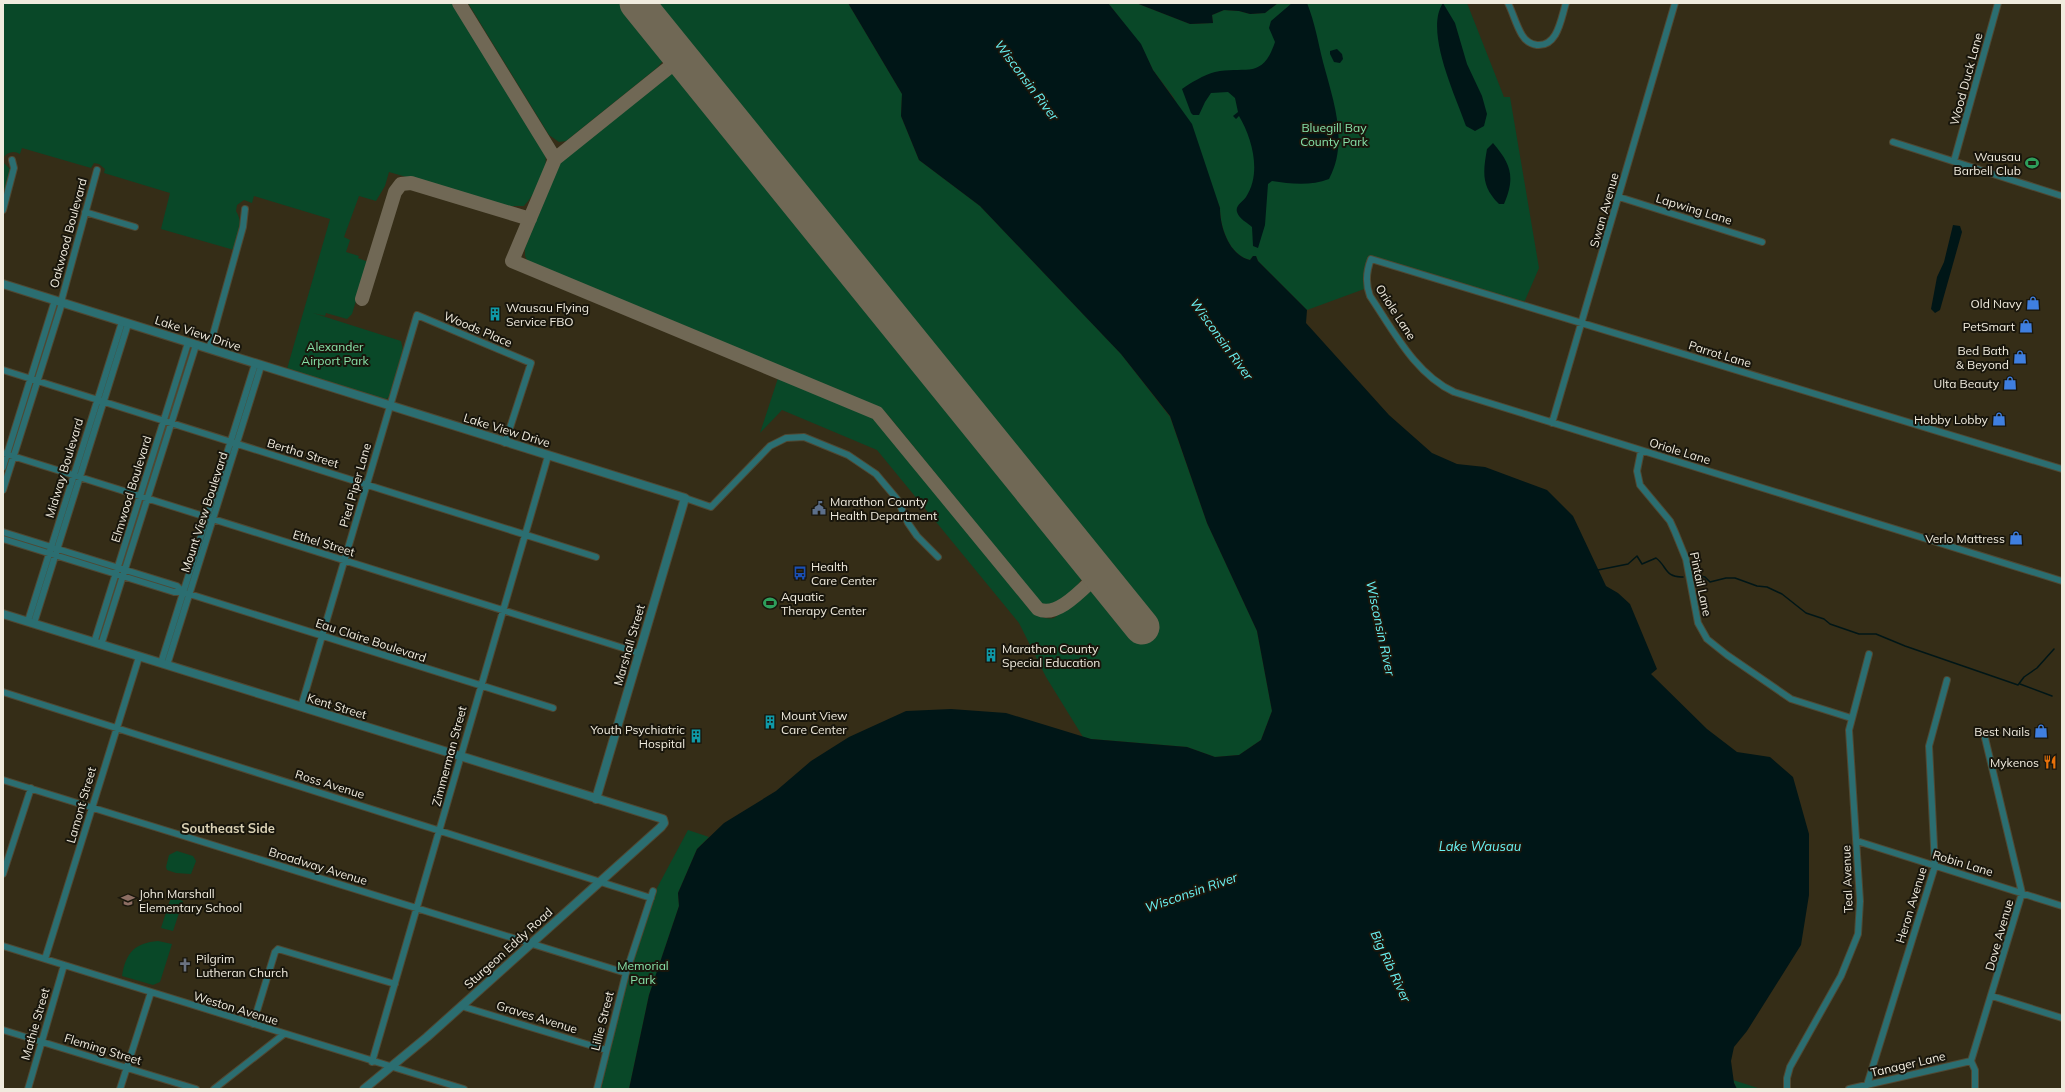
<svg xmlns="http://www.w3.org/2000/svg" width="2065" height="1092" font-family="Mulish,sans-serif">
<rect width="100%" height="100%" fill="#352d17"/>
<path fill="#094828" d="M3,3H454L544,149C551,168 536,192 524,206H507L389,172L385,186L376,201L359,196L344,237L350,240L346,252L359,256L358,258L368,262L352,314L347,319L326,313L325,316L313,313L401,341L403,350L389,397L385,400L287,369L330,219L254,196L252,203L244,200L237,205L236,211C244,224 238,236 234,250L161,229L170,193L104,173L105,169L99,164L94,163L91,168L22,148L20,154C14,150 7,152 3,158Z
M468,3H624L664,52L663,61L658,67L566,141L559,142L549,135Z
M655,3H848L902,94L901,116L919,160L980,206L1121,354L1170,417L1207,523L1257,631L1272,711L1261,740L1239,755L1215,757L1187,747L1091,739L1083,737L1046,677L1019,623L877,450L782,410L760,433L778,378L872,417L880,424L1030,610C1038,616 1045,620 1054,618L1088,592C1094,590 1098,591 1103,596L1133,632L1151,618Z
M1108,3H1136L1190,24L1213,23L1212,15L1224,10L1239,11L1250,14L1265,13L1278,3H1467L1504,97H1510L1539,268L1523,305L1371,259L1367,288L1307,310L1258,261L1256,256H1253L1250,260C1229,255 1220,227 1220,208L1174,98L1153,70L1140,44Z
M675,72L682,75L1079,566L1083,575C1080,588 1052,612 1040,602L887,414L880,409L666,318L529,264L525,256V248L560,163L568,155L670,73Z
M3,162L10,169L3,196Z
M688,830L709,837L697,849L678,893L679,906L649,995L629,1089H601L626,980L657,888Z
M177,851L193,856L196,861L191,874L176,873L167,870L166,867L169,855Z
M171,897L183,901L173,931L161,928Z
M158,941L172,944L160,982L153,985L122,976C126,952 135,943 158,941Z
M1733,1080L1761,1089H1737Z"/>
<path fill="#001617" d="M848,3H1108L1141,44L1153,70L1192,124L1220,208C1220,227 1229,255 1250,260L1253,256H1256L1258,261L1307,310L1306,323L1389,415L1432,453L1457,464L1485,467L1547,490L1573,516L1606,586L1618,593L1630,604L1657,669L1651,674L1707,729L1737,752L1770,757L1793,777L1809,834V895L1801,945L1747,1031L1734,1047L1731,1061L1734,1083L1737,1089H629L649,995L679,906L678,893L697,849L724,823L776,791L811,761L849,737L906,711L951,709L1006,713L1091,739L1187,747L1215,757L1239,755L1261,740L1272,711L1257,631L1207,523L1170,416L1121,354L980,206L919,160L901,116L902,94Z
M1136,3H1278L1265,13L1250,14L1239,11L1224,10L1212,15L1213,23L1190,24Z
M1292,3H1307C1315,23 1318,42 1323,62C1333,100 1349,142 1329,179C1311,186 1291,184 1272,181L1268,184L1265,225L1258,248L1253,246L1252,227C1248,223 1239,219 1237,212C1235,205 1243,202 1246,197C1262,173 1252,138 1239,116L1236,119L1233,116L1238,112L1235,98L1228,92L1211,93L1205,102L1199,115H1193L1191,113L1182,89C1190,83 1204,75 1215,72C1245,65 1262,81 1275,42L1269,28L1271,21Z
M1443,3L1455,23L1467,64L1482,96L1487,114L1484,126L1475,131L1466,126C1456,97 1424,31 1443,3Z
M1337,49L1342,54L1343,59L1340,63L1334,62L1330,54V51Z
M1493,143C1512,165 1515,178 1504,204H1499C1481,186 1483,172 1487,149Z
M1953,225L1960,226L1962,232L1940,310L1935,313L1931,309L1937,277L1944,262Z"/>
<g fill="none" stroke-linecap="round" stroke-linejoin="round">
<path stroke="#001617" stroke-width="1.5" d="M1598,570L1628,564L1637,556L1642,564L1656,558C1667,566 1665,578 1683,577
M1697,575L1705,577L1710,582L1726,578H1735L1757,586L1767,587L1782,594L1806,613L1824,619L1830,624L1859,634H1876L1905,646L2018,685L2024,677L2037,668L2054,649
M2020,684L2052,696"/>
<path stroke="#706855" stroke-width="14" d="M459,3L555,159
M682,57L555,159L512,261L877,413L1038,609C1058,619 1085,586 1100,573
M362,299L395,192L401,184L411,183L530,219"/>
<path stroke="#706855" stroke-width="35" d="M637,3L1142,627"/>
<g stroke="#4f4833" stroke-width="8">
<path id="minor" d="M1508,3C1513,13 1516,25 1522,35C1525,40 1530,44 1537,45C1558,47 1561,18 1566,3
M1893,142L2062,196
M1954,161L1998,3
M1619,197L1762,242
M3,210L14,168L12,160
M85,212L135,227
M61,302L97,170
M209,349L243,227L245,209
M3,370L596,557
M1552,423L1675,3
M1641,451L1637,471L1640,485L1670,521L1675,532L1686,559L1698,623L1707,639L1727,655L1791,699L1851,718
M3,453L639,653
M3,467L55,300
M2062,469L1371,259C1366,272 1365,283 1370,296C1393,330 1415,374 1454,392L2062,581
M3,490L62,303
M685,498L711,507L770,446L786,438L804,437L848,455L876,474L897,499L908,523L917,536L938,557
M3,532L177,586L183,592
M3,539L174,592H183L553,708
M28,621L122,322
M34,623L128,324
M94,643L188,343
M101,645L196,345
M161,663L255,364
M167,665L261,366
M3,692L651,898
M301,707L417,315L531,363L505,443
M3,780L626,973
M1857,841L2062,906
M3,874L31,788
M3,946L464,1089
M45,959L139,657
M1992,996L2062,1018
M461,1006L606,1050
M253,1024L275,952L278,949L395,984
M3,1030L196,1089
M372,1062L548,456
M1867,1085L1935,866L1929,746L1947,680
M28,1089L64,965
M120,1089L151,992
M214,1089L284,1034
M597,1089L626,973L653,891
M1787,1089V1078L1790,1067L1841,976L1858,934L1860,901L1849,730L1869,654
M1849,1089L1971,1061
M1975,1089V1070L1971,1061L2022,893L1985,738"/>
</g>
<g stroke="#4f4833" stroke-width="10">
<path id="tertiary" d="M3,284L685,498L596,799
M3,614L663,819L664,823L661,827L631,854L427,1037L364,1089"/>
</g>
<use href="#minor" stroke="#2b6e71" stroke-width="6"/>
<use href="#tertiary" stroke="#2b6e71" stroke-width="8"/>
</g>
<defs>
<g id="stadium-bare" transform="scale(1.08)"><path d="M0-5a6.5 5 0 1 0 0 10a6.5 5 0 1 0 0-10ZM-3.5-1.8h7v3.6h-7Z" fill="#2e9e5b" stroke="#19160c" stroke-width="2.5" paint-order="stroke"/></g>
<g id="shop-bare" transform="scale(1.08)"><path d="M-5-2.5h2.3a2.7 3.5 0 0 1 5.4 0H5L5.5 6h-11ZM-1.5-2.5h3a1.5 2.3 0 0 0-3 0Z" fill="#3f7fe0" stroke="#19160c" stroke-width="2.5" paint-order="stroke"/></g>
<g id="building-bare" transform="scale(1.08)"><path d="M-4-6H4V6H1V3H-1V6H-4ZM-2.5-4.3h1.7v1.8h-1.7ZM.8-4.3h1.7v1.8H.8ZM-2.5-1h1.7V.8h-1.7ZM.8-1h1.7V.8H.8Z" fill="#0f9aa8" stroke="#19160c" stroke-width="2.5" paint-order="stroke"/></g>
<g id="civic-bare" transform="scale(1.08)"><path d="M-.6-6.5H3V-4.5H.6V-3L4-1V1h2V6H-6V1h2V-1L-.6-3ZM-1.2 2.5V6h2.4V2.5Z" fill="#5c6f8a" stroke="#19160c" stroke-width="2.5" paint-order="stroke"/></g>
<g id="bus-bare" transform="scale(1.08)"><path d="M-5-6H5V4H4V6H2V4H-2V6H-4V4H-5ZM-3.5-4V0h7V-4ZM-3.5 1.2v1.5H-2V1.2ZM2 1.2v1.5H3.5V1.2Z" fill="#1a4fb4" stroke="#19160c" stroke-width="2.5" paint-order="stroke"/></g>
<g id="restaurant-bare" transform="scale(1.08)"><path d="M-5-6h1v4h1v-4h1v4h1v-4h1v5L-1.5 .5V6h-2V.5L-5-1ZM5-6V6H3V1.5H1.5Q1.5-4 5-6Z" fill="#e8710a" stroke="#19160c" stroke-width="2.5" paint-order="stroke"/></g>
<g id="school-bare" transform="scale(1.08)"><path d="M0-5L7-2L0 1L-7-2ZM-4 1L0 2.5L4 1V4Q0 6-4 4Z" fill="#8d6e63" stroke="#19160c" stroke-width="2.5" paint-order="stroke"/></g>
<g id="church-bare" transform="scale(1.08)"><path d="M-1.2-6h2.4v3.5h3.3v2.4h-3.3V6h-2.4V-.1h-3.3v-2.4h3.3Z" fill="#6b7280" stroke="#19160c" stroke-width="2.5" paint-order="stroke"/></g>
</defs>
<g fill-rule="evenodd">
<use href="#stadium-bare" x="2032" y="163"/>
<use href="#shop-bare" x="2033" y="303"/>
<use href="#building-bare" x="495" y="314"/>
<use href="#shop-bare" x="2026" y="326"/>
<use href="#shop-bare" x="2020" y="357"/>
<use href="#shop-bare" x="2010" y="383"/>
<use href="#shop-bare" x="1999" y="419"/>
<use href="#civic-bare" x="819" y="508"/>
<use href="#shop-bare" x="2016" y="538"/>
<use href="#bus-bare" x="800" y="573"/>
<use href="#stadium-bare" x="770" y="603"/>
<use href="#building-bare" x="991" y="655"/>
<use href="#building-bare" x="770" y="722"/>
<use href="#shop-bare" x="2041" y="731"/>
<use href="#building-bare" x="696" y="736"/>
<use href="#restaurant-bare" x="2050" y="762"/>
<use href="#school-bare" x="128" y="900"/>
<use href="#church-bare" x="185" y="965"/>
</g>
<g text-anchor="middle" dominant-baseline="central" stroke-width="4" stroke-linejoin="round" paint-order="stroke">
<g font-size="12" fill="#f0ebde" stroke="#19160c">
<text transform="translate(1966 79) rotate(-75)">Wood Duck Lane</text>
<text transform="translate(1694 209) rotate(17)">Lapwing Lane</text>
<text transform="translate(1604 210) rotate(-74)">Swan Avenue</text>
<text transform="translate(68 233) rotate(-75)">Oakwood Boulevard</text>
<text transform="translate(1396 312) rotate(57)">Oriole Lane</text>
<text transform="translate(478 329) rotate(23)">Woods Place</text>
<text transform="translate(198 333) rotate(18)">Lake View Drive</text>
<text transform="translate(1720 354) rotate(17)">Parrot Lane</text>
<text transform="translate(507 430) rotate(17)">Lake View Drive</text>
<text transform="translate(1680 451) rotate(17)">Oriole Lane</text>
<text transform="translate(303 453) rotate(17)">Bertha Street</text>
<text transform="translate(64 468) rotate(-73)">Midway Boulevard</text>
<text transform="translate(355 485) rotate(-74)">Pied Piper Lane</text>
<text transform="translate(131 489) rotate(-73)">Elmwood Boulevard</text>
<text transform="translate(204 512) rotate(-72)">Mount View Boulevard</text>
<text transform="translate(324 543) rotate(17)">Ethel Street</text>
<text transform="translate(1701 584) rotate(78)">Pintail Lane</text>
<text transform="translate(371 640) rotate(18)">Eau Claire Boulevard</text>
<text transform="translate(629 645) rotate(-74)">Marshall Street</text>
<text transform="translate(337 706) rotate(17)">Kent Street</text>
<text transform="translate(449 756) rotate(-75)">Zimmerman Street</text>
<text transform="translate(330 784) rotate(17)">Ross Avenue</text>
<text transform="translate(81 805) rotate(-74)">Lamont Street</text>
<text transform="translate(1963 863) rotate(17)">Robin Lane</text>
<text transform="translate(318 866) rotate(17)">Broadway Avenue</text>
<text transform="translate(1847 879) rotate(-92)">Teal Avenue</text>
<text transform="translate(1911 905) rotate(-73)">Heron Avenue</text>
<text transform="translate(1999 935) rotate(-74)">Dove Avenue</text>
<text transform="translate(508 948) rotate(-42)">Sturgeon Eddy Road</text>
<text transform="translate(236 1008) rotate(17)">Weston Avenue</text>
<text transform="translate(537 1017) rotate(17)">Graves Avenue</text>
<text transform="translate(602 1021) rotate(-76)">Lillie Street</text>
<text transform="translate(35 1024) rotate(-74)">Mathie Street</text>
<text transform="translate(103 1049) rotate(17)">Fleming Street</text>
<text transform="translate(1908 1064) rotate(-13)">Tanager Lane</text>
</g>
<g font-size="12" fill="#87e1a8" stroke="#19160c">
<text x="1334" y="127">Bluegill Bay<tspan x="1334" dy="14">County Park</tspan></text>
<text x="335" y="346">Alexander<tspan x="335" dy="14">Airport Park</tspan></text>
<text x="643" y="965">Memorial<tspan x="643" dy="14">Park</tspan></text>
</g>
<g font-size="12" fill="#f0ebde" stroke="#19160c" text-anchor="end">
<text x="2021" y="156">Wausau<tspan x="2021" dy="14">Barbell Club</tspan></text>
<text x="2022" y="303">Old Navy</text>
<text x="506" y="307" text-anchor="start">Wausau Flying<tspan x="506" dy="14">Service FBO</tspan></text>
<text x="2015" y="326">PetSmart</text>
<text x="2009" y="350">Bed Bath<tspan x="2009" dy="14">&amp; Beyond</tspan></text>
<text x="1999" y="383">Ulta Beauty</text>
<text x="1988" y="419">Hobby Lobby</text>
<text x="830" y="501" text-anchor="start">Marathon County<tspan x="830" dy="14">Health Department</tspan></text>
<text x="2005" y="538">Verlo Mattress</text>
<text x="811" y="566" text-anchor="start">Health<tspan x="811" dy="14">Care Center</tspan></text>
<text x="781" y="596" text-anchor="start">Aquatic<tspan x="781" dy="14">Therapy Center</tspan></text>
<text x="1002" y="648" text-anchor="start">Marathon County<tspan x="1002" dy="14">Special Education</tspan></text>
<text x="781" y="715" text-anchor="start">Mount View<tspan x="781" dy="14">Care Center</tspan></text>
<text x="685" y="729">Youth Psychiatric<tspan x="685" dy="14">Hospital</tspan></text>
<text x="2030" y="731">Best Nails</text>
<text x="2039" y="762">Mykenos</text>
<text x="139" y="893" text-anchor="start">John Marshall<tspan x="139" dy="14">Elementary School</tspan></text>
<text x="196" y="958" text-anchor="start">Pilgrim<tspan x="196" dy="14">Lutheran Church</tspan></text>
</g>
<g font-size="13" font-style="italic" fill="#6af3f4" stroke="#19160c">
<text transform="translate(1027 80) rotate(53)">Wisconsin River</text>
<text transform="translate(1222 339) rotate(54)">Wisconsin River</text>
<text transform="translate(1381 628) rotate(78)">Wisconsin River</text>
<text x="1480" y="846">Lake Wausau</text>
<text transform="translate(1191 892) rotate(-19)">Wisconsin River</text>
<text transform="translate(1391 966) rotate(65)">Big Rib River</text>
</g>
<g font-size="13" font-weight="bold" fill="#d9d0b4" stroke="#19160c">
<text x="228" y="828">Southeast Side</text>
</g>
</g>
<rect width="2065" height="1092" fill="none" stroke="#f0ebde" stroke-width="8"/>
</svg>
